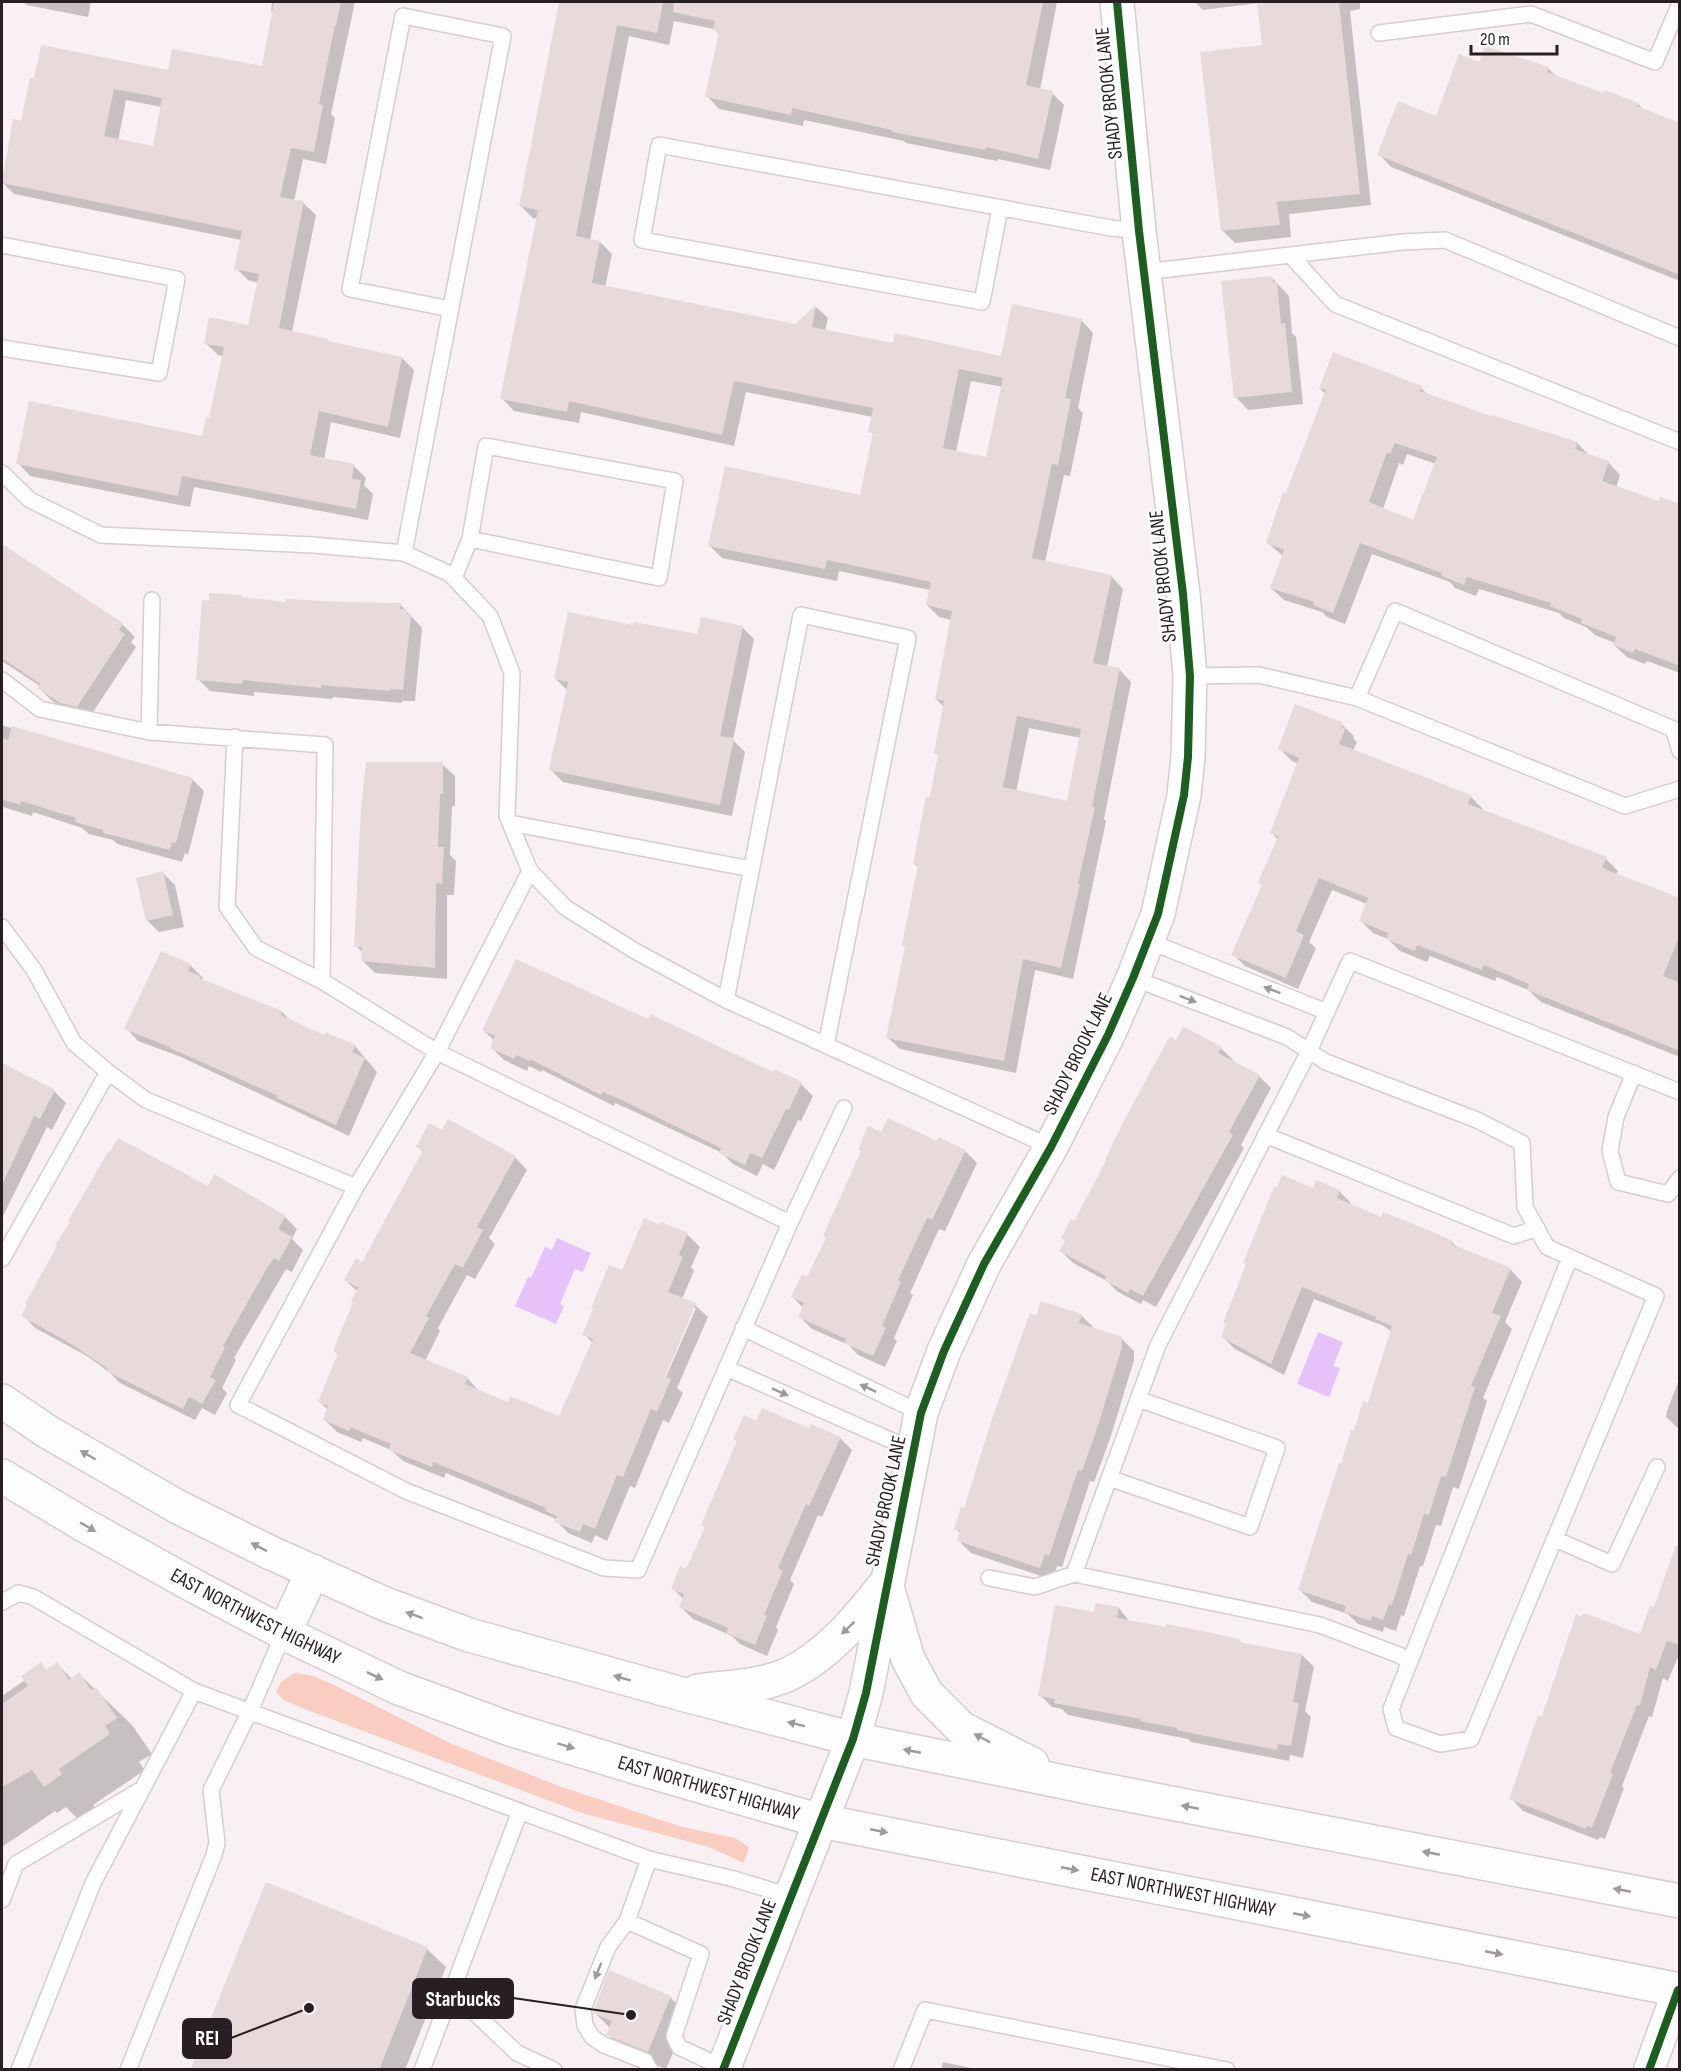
<svg xmlns="http://www.w3.org/2000/svg" width="1681" height="2071" font-family="'Sofia Sans Condensed',sans-serif">
<rect width="100%" height="100%" fill="#f8f0f2"/>
<path fill="#f9cdc0" d="M294,1673L310,1675L332,1684L452,1744L559,1786L682,1827L735,1838L749,1847L744,1863L709,1847L582,1813L307,1710L284,1700L276,1692L281,1682Z"/>
<path fill="#e6c2fa" d="M557,1238L591,1253L583,1272L575,1269L560,1304L564,1306L556,1324L515,1306L528,1277L531,1278L545,1247L552,1250Z
M1318,1332L1343,1342L1333,1366L1340,1368L1329,1397L1297,1384Z"/>
<path fill="#0003" fill-rule="evenodd" d="M23,2H91L88,17L27,5Z
M272,2H355L331,114L335,118L326,164L303,159L294,201L303,203L316,215L292,332L327,340L331,343L402,358L414,370L400,438L331,422L324,460L353,465L366,478L364,485L373,494L368,520L194,487L190,507L30,476L18,463L204,438L210,420L223,356L218,355L206,343L250,327L259,283L248,280L236,268L241,240L14,194L2,182L14,121L23,122L31,79L263,68L274,14L271,11ZM126,100L162,107L154,148L118,141Z
M561,2H1057L1040,90L1052,93L1064,105L1050,170L998,159L997,161L906,143L904,141L804,120L803,126L719,109L707,96L720,35L714,29L674,21L669,45L629,36L590,240L600,242L612,254L605,288L795,326L816,307L828,318L825,331L894,345L1002,358L1081,320L1093,333L1078,408L1083,413L1070,476L1064,475L1045,562L1111,576L1123,589L1107,667L1119,669L1131,682L1104,819L1106,821L1073,979L1035,970L1016,1073L900,1049L887,1037L906,947L919,868L914,863L931,799L939,756L935,752L944,707L936,699L952,620L939,617L927,605L930,590L839,571L837,581L722,558L710,546L861,497L874,435L870,431L873,417L746,392L734,446L581,412L579,423L514,411L502,398L538,219L533,218L521,206ZM971,381L1003,387L987,459L956,452ZM1029,728L1081,738L1068,803L1016,792Z
M1195,2H1360V9L1350,11L1371,205L1289,214L1291,237L1235,243L1222,230L1264,46L1259,3L1203,10Z
M1480,63L1548,68L1557,77L1604,95L1638,104L1645,111L1680,124V281L1391,167L1379,154L1437,118Z
M1271,277L1289,296L1292,333L1296,337L1303,404L1248,410L1236,397Z
M1334,354L1421,388L1429,396L1492,418L1577,443L1590,456L1608,462L1620,475L1616,488L1659,503L1680,506V673L1647,661L1645,664L1627,657L1614,645L1615,643L1595,635L1586,627L1564,618L1559,613L1479,589L1476,596L1455,588L1450,582L1372,554L1345,624L1327,617L1322,612L1284,600L1271,588L1283,556L1268,543L1326,394L1320,389ZM1407,454L1436,464L1414,521L1383,509L1399,463L1403,465Z
M2,546L122,624L135,637L131,642L136,647L89,718L74,715L51,700L39,688L40,686L2,661Z
M244,599L288,603L400,604L422,628L415,701H402V703L333,697L332,699L254,692V696L210,691L198,679Z
M634,627L699,636L742,627L754,639L733,740L745,752L732,816L563,782L551,770L567,690L555,678Z
M2,723L4,726L192,779L204,791L188,855L185,853L182,862L117,844L113,840L89,834L82,828L33,812L32,816L3,807L2,811Z
M1341,724L1354,736L1353,738L1357,742L1353,751L1470,796L1483,809L1482,811L1606,859L1618,871L1616,875L1680,899V1057L1541,1002L1528,990L1497,977L1495,981L1430,956L1427,962L1400,951L1388,939L1373,933L1361,921L1367,904L1332,890L1309,942L1316,948L1298,989L1245,966L1233,954L1263,886L1278,840L1272,833L1299,764L1292,761L1280,749Z
M442,764L455,776V806H452L450,855L456,861L454,895H447V979L375,973L363,961V953L356,946Z
M163,873L175,885L184,927L159,932L147,920Z
M162,953L190,965L203,978L201,980L282,1012L290,1020L325,1037L355,1046L377,1072L349,1136L181,1057L138,1041L126,1028Z
M648,1021L801,1084L813,1096L801,1121L798,1120L774,1170L763,1164L757,1176L733,1164L722,1153L631,1110L615,1103L614,1106L542,1070L541,1072L529,1066L527,1071L504,1060L492,1048L495,1041L483,1030Z
M1176,1042L1221,1048L1233,1060L1232,1062L1259,1076L1271,1088L1241,1145L1244,1148L1156,1307L1143,1300L1141,1304L1118,1292L1107,1281L1073,1263L1061,1251Z
M2,1063L54,1091L66,1103L52,1130L47,1127L2,1218Z
M442,1132L515,1157L527,1170L489,1238L495,1244L475,1279L467,1275L438,1328L440,1331L425,1361L467,1378L479,1391L509,1404L560,1418L593,1343L584,1334L622,1272L662,1224L688,1235L700,1247L691,1267L694,1271L682,1299L695,1305L708,1317L677,1388L683,1393L669,1423L663,1420L635,1488L630,1486L607,1541L595,1535L592,1543L568,1533L554,1518L446,1473L444,1478L403,1461L391,1450L363,1438L361,1442L337,1432L325,1420L328,1410L320,1402L339,1355L335,1351L358,1292L345,1280L362,1264L423,1152L418,1146ZM692,1308H696L663,1384L661,1383Z
M882,1134L938,1143L965,1151L977,1163L945,1231L939,1229L910,1293L913,1295L894,1338L897,1341L885,1367L858,1355L849,1345L812,1329L799,1316L803,1308L793,1297L808,1279L827,1238L862,1152L860,1150Z
M208,1188L285,1217L297,1229L292,1239L303,1250L292,1272L286,1269L279,1281L234,1358L236,1360L222,1388L227,1393L215,1415L202,1408L195,1420L120,1383L109,1372L87,1356L35,1328L23,1315Z
M1314,1189L1339,1191L1351,1203L1350,1205L1382,1219L1452,1242L1458,1248L1510,1269L1522,1282L1505,1322L1512,1329L1483,1398L1487,1401L1459,1489L1453,1487L1441,1526L1436,1525L1423,1566H1420L1404,1616L1401,1615L1396,1631L1384,1627L1383,1632L1358,1624L1348,1614L1312,1602L1300,1590L1355,1433L1369,1405L1392,1332L1384,1326L1314,1299L1284,1375L1235,1349L1223,1337L1247,1266L1245,1263Z
M1042,1303L1082,1316L1094,1328L1122,1339L1134,1351V1360L1110,1439L1094,1482L1090,1481L1062,1567L1057,1566L1053,1580L971,1553L959,1541L961,1534L956,1529L965,1510Z
M1680,1377V1430L1666,1417L1667,1411Z
M757,1423L810,1430L840,1438L852,1450L822,1517L818,1515L790,1580L794,1584L776,1627L778,1630L767,1656L740,1644L732,1636L693,1619L680,1606L683,1599L673,1588L687,1571L706,1528L738,1442L735,1439Z
M1680,1549V1652L1668,1681L1663,1678L1652,1717L1649,1716L1622,1786L1624,1788L1605,1839L1600,1837L1598,1840L1523,1811L1511,1798L1543,1718L1641,1636L1655,1609Z
M1119,1608L1130,1622L1239,1641L1243,1644L1302,1655L1314,1667L1305,1711L1311,1717L1303,1758L1290,1755L1289,1761L1191,1742L1188,1739L1068,1715L1062,1709L1052,1707L1040,1695L1095,1614Z
M41,1664L47,1671L57,1664L72,1679L79,1674L132,1725L152,1754L139,1762L145,1770L93,1805L97,1810L81,1822L66,1807L57,1813L55,1811L2,1847V1696L25,1680Z
M427,1949L446,1967L405,2070H192Z
M670,1997L689,2016L666,2069L626,2053L608,2034L610,2028L595,2013Z
M943,2062L980,2070H941Z"/>
<path fill="#e8d9da" fill-rule="evenodd" d="M274,2H341L336,26L335,25L319,104L323,105L314,152L291,148L280,197L304,201L279,328L328,339V341L402,357L388,427L319,411L310,455L354,464L352,479L361,480L356,509L182,476L178,496L16,464L29,401L202,436L206,417L209,418L224,347L204,344L209,317L248,325L259,274L234,269L242,231L2,183L13,119L21,121L30,78H34L41,45L168,70L172,49L262,66ZM114,89L162,98L153,146L104,136Z
M559,2H663L657,33L617,25L576,236L600,241L592,283L795,324L816,305L812,327L893,343L895,333L1001,356L1012,304L1082,319L1065,398L1071,399L1058,465L1052,464L1032,558L1112,575L1093,663L1120,668L1092,807H1095L1078,884H1080L1061,968L1023,959L1004,1061L886,1038L905,946L902,945L918,865L913,864L926,797H930L938,754L934,753L944,701L935,699L952,611L926,605L931,582L827,560L825,569L708,546L725,466L860,495L873,433L868,432L873,408L734,381L722,435L569,401L567,412L500,399L538,210L519,206ZM959,369L1003,378L986,457L943,448ZM1017,716L1081,729L1067,801L1003,787Z
M674,2H1043L1026,85L1053,91L1038,159L986,147L985,150L892,132V130L792,108L791,115L705,97L719,32L713,30L715,21L673,12Z
M1257,2H1339L1360,194L1277,202L1280,225L1221,231L1200,52L1262,45Z
M1485,46L1549,67L1547,72L1603,93L1605,90L1639,103L1637,106L1680,123V275L1377,155L1398,101L1436,116L1459,54L1479,62Z
M1272,276L1273,282H1277L1281,324L1285,323L1292,392L1234,398L1221,281Z
M1333,352L1422,386L1420,391L1491,416L1492,415L1578,442L1575,449L1609,461L1602,481L1659,501L1660,497L1680,504V666L1635,649L1633,653L1613,645L1616,637L1581,623L1582,619L1550,606L1551,603L1467,577L1464,585L1441,576L1442,573L1360,543L1333,613L1313,605L1314,602L1270,588L1284,550L1266,543L1283,492L1286,493L1326,389H1319ZM1395,443L1437,457L1413,520L1369,502L1387,452L1390,454Z
M2,544L123,623L119,630L125,634L77,707L60,703L37,688L40,684L2,658Z
M209,593L242,595V597L286,602V599L341,602L401,603L400,609H407V614L411,615L403,690L390,689V691L321,685V688L243,680L242,684L196,680L202,600L209,601Z
M568,612L633,625L634,622L697,634L701,617L743,626L720,736L734,738L720,805L549,770L568,682L554,679Z
M1295,704L1342,722L1341,727L1345,729L1339,744L1471,795L1468,804L1607,857L1602,868L1680,898V935L1663,976L1680,983V1051L1527,990L1529,984L1484,965L1482,970L1417,945L1415,951L1386,939L1388,933L1359,921L1368,898L1319,878L1296,931L1304,935L1286,978L1231,955L1262,885L1258,882L1278,837L1270,833L1299,758L1278,749Z
M12,726L193,778L176,843L172,842L170,850L103,833V830L75,822L76,818L21,801L20,805L2,799V738L8,740Z
M366,762H443V794H440L438,847H444L442,884L436,883L435,968L361,961L362,947H354L361,808Z
M163,871L173,915L146,921L136,878Z
M161,951L191,964L188,971L200,976L199,978L282,1011L281,1015L324,1035L325,1032L356,1045L352,1052L365,1058L336,1125L277,1098L278,1096L170,1048V1047L124,1029Z
M516,959L648,1019L650,1014L773,1072L774,1069L802,1082L789,1110L786,1109L762,1158L750,1153L745,1165L719,1153L721,1148L617,1098L603,1092L601,1095L530,1059L529,1061L517,1055L514,1059L490,1048L495,1036L482,1030Z
M1183,1026L1222,1047L1218,1053L1260,1075L1229,1132L1233,1135L1143,1296L1130,1289L1128,1293L1104,1280L1106,1276L1059,1251L1065,1241L1061,1238L1071,1219L1074,1221L1106,1161L1105,1160L1122,1124L1170,1036L1176,1040Z
M2,1063L55,1090L40,1119L34,1116L2,1185Z
M888,1118L937,1141L938,1137L966,1150L932,1220L927,1218L898,1280L901,1282L882,1326L886,1328L873,1356L844,1343L846,1339L798,1317L804,1303L791,1297L802,1274L807,1277L826,1238L823,1236L861,1151L858,1150L868,1126L881,1132Z
M448,1119L516,1156L477,1227L483,1230L463,1268L455,1264L426,1316L429,1318L410,1353L468,1377L465,1384L508,1402L510,1396L559,1416L593,1339L582,1335L593,1309L591,1308L609,1265L622,1270L644,1218L660,1225L661,1222L688,1233L679,1255L683,1257L668,1292L696,1303L665,1377L671,1379L657,1412L651,1409L623,1477L617,1475L595,1529L583,1524L580,1532L554,1522L557,1516L545,1511L546,1508L433,1462L432,1467L389,1450L391,1444L350,1427L349,1431L323,1420L328,1406L318,1402L338,1353L333,1351L353,1302L351,1301L358,1288L344,1280L356,1258L362,1262L423,1150L416,1147L429,1123L442,1130Z
M118,1138L208,1186L214,1174L286,1216L278,1229L292,1237L279,1261L274,1258L267,1268L223,1346L225,1347L210,1377L216,1380L202,1404L189,1397L183,1409L106,1371L108,1369L73,1345L21,1316L27,1305L25,1304L57,1246L55,1245L70,1222L68,1221L108,1152H110Z
M1282,1175L1313,1188L1316,1180L1340,1190L1337,1198L1381,1217L1383,1212L1428,1230L1453,1241L1451,1244L1511,1268L1492,1313L1501,1316L1471,1386L1475,1387L1446,1477L1441,1476L1429,1515L1424,1514L1411,1555L1408,1554L1392,1605L1389,1604L1383,1620L1372,1616L1371,1621L1344,1612L1346,1606L1298,1590L1339,1463L1341,1464L1351,1430L1354,1431L1363,1401L1368,1403L1392,1326L1375,1319L1376,1317L1302,1287L1271,1364L1221,1337L1226,1324L1223,1323L1246,1264L1243,1263L1274,1187L1277,1188Z
M1041,1301L1082,1314L1079,1323L1122,1337V1347L1098,1426L1082,1471L1078,1470L1049,1556L1045,1554L1040,1568L957,1541L960,1531L954,1529L961,1507L964,1508L993,1416L1030,1313L1036,1316Z
M762,1408L809,1428L811,1424L841,1437L809,1506L806,1504L778,1568L783,1571L764,1615L767,1616L755,1645L726,1633L728,1628L679,1607L684,1594L671,1589L680,1566L686,1569L705,1527L701,1525L737,1441L733,1439L744,1415L756,1421Z
M1676,1545L1680,1546V1645L1667,1641L1656,1670L1650,1667L1640,1706L1637,1705L1610,1773L1613,1774L1592,1828L1587,1826L1586,1829L1509,1799L1538,1715L1542,1716L1576,1614L1582,1617L1584,1613L1640,1634L1650,1606L1654,1607Z
M1096,1603L1119,1607L1117,1618L1166,1627V1624L1192,1629L1240,1639L1239,1642L1302,1654L1293,1702L1299,1703L1291,1746L1278,1744L1277,1750L1210,1737L1177,1730V1728L1140,1721L1141,1719L1054,1703L1055,1699L1038,1696L1055,1605L1094,1612Z
M41,1662L46,1670L57,1662L69,1680L79,1672L91,1690L96,1687L117,1718L105,1726L110,1734L59,1769L62,1774L44,1787L32,1770L2,1787V1704L28,1686L21,1676Z
M266,1882L428,1947L379,2070H190Z
M609,1970L671,1996L648,2052L606,2035L612,2021L593,2013Z"/>
<g fill="none" stroke-linecap="round" stroke-linejoin="round">
<g stroke="#d5cdcf" stroke-width="18">
<path id="service" d="M1379,33L1531,14L1655,62L1680,3
M1000,208L982,302L642,240L659,145L1111,228L1139,231
M2,245L177,279L159,373L2,348
M1291,256L1335,304L1680,442
M1144,272L1403,242L1445,240L1680,338
M2,473L30,500L101,535L313,545L404,553L450,574L490,616L512,673L507,816L530,871L566,908L635,951L726,1000L1051,1147
M404,553L503,36L403,16L350,289L450,309
M454,578L470,539L659,578L675,481L486,446L470,539
M1190,676L1259,675L1357,698
M2,680L40,709L149,732L325,745L322,981
M149,732L152,600
M235,737L227,907L256,948L322,981L437,1052L790,1223
M1680,751L1673,729L1395,611L1357,698L1625,806L1680,789
M510,823L751,869
M530,871L437,1052L356,1187L238,1405L406,1491L604,1568L638,1570L790,1223L844,1108
M2,927L34,970L74,1043L108,1072L146,1100L356,1187
M1148,941L1327,1012
M1133,978L1287,1037L1326,1062L1477,1120L1522,1143L1525,1207L1547,1247L1656,1296L1471,1739L1440,1744L1396,1728L1391,1709L1570,1257
M726,1000L801,615L908,638L826,1045
M1634,1073L1616,1117L1610,1151L1618,1182L1668,1194L1680,1178
M1265,1135L1514,1236L1537,1228
M2,1259L108,1072
M743,1328L921,1413
M726,1368L913,1450
M1109,1478L1250,1527L1277,1448L1138,1399
M1555,1539L1612,1564L1657,1467
M1074,1574L1158,1345L1309,1051L1350,961L1680,1092
M989,1578L1035,1587L1074,1574L1320,1625L1399,1655L1409,1661
M2,1602L19,1593L33,1597L194,1691L649,1859L734,1879L790,1896
M649,1859L627,1921L701,1954L674,2036L679,2047L724,2068
M2,1900L16,1864L142,1789
M627,1921L608,1947L583,2009L585,2025L592,2037L604,2045L645,2061L650,2070
M452,1991L517,2053L554,2070
M19,2070L93,1883L194,1691
M128,2070L214,1855L217,1843L211,1790L250,1711L284,1633
M422,2070L520,1811
M901,2070L925,2010L1227,2070"/>
</g>
<g stroke="#d5cdcf" stroke-width="33">
<path id="minor" d="M1649,2070L1678,1990"/>
</g>
<g stroke="#d5cdcf" stroke-width="36">
<path id="tertiary" d="M723,2070L853,1739L866,1693L921,1413L944,1351L984,1264L1051,1147L1108,1035L1133,978L1158,914L1184,795L1188,757L1190,676L1183,594L1139,231L1117,2"/>
</g>
<g stroke="#d5cdcf" stroke-width="36">
<g id="primary">
<path d="M2,1401L48,1432L178,1507L271,1553L385,1604L469,1635L678,1693L853,1739L1093,1788L1680,1901"/>
<path id="s1" d="M2,1476L84,1525L198,1588L284,1633L399,1688L510,1729L638,1768L821,1821L1680,1990"/>
<path d="M886,1583L908,1659L927,1694L961,1728L1032,1764"/>
<path d="M284,1633L313,1571"/>
<path d="M698,1691C727,1687 761,1687 789,1674C829,1655 859,1617 886,1583"/>
</g>
</g>
<use href="#service" stroke="#fefdfd" stroke-width="15"/>
<use href="#minor" stroke="#fefdfd" stroke-width="30"/>
<use href="#tertiary" stroke="#fefdfd" stroke-width="33"/>
<use href="#primary" stroke="#fefdfd" stroke-width="33"/>
<g stroke="#fff" stroke-width="11">
<path id="cycleway" d="M723,2070L853,1739L866,1693L921,1413L944,1351L984,1264L1051,1147L1108,1035L1133,978L1158,914L1184,795L1188,757L1190,676L1183,594L1139,231L1117,2
M1649,2070L1678,1990"/>
</g>
<use href="#cycleway" stroke="#1b5e20" stroke-width="8"/>
</g>
<defs><path id="oneway-solid" d="M-6-.8H1V-3.2L6.5 0L1 3.2V.8H-6Z" transform="scale(1.5)"/></defs>
<g fill="#9e999a">
<use href="#oneway-solid" transform="translate(1272 990) rotate(-159)"/>
<use href="#oneway-solid" transform="translate(1188 999) rotate(21)"/>
<use href="#oneway-solid" transform="translate(868 1388) rotate(-155)"/>
<use href="#oneway-solid" transform="translate(780 1392) rotate(24)"/>
<use href="#oneway-solid" transform="translate(88 1455) rotate(-150)"/>
<use href="#oneway-solid" transform="translate(88 1527) rotate(30)"/>
<use href="#oneway-solid" transform="translate(259 1547) rotate(-153)"/>
<use href="#oneway-solid" transform="translate(414 1615) rotate(-160)"/>
<use href="#oneway-solid" transform="translate(848 1628) rotate(136)"/>
<use href="#oneway-solid" transform="translate(375 1676) rotate(25)"/>
<use href="#oneway-solid" transform="translate(622 1678) rotate(-164)"/>
<use href="#oneway-solid" transform="translate(796 1724) rotate(-166)"/>
<use href="#oneway-solid" transform="translate(982 1738) rotate(-152)"/>
<use href="#oneway-solid" transform="translate(566 1746) rotate(17)"/>
<use href="#oneway-solid" transform="translate(912 1751) rotate(-169)"/>
<use href="#oneway-solid" transform="translate(1190 1807) rotate(-169)"/>
<use href="#oneway-solid" transform="translate(879 1831) rotate(11)"/>
<use href="#oneway-solid" transform="translate(1431 1853) rotate(-169)"/>
<use href="#oneway-solid" transform="translate(1070 1869) rotate(11)"/>
<use href="#oneway-solid" transform="translate(1622 1890) rotate(-169)"/>
<use href="#oneway-solid" transform="translate(1302 1915) rotate(11)"/>
<use href="#oneway-solid" transform="translate(1494 1953) rotate(11)"/>
<use href="#oneway-solid" transform="translate(598 1971) rotate(112)"/>
</g>
<g text-anchor="middle" dominant-baseline="central" stroke-width="4.5" stroke-linejoin="round" paint-order="stroke">
<g font-size="20" fill="#291f22" stroke="#fff">
<text transform="translate(1109 93) rotate(-96)">SHADY BROOK LANE</text>
<text transform="translate(1163 576) rotate(-96)">SHADY BROOK LANE</text>
<text transform="translate(1078 1054) rotate(-64)">SHADY BROOK LANE</text>
<text transform="translate(886 1501) rotate(-78)">SHADY BROOK LANE</text>
<text stroke="none"><textPath href="#s1" startOffset="290">EAST NORTHWEST HIGHWAY</textPath></text>
<text stroke="none"><textPath href="#s1" startOffset="776">EAST NORTHWEST HIGHWAY</textPath></text>
<text stroke="none"><textPath href="#s1" startOffset="1262">EAST NORTHWEST HIGHWAY</textPath></text>
<text transform="translate(747 1962) rotate(-69)">SHADY BROOK LANE</text>
</g>
</g>
<path fill="none" stroke="#291f22" stroke-width="2" d="M631 2015L513 1998M309 2008L231 2038"/>
<g fill="#291f22" stroke="#fff" stroke-width="2">
<circle cx="631" cy="2015" r="6"/>
<circle cx="309" cy="2008" r="6"/>
</g>
<g fill="#291f22" stroke="#291f22" stroke-width="2">
<rect x="413" y="1979" width="100" height="39" rx="6"/>
<rect x="183" y="2019" width="48" height="39" rx="6"/>
</g>
<g font-size="21" text-anchor="middle" font-weight="bold" fill="#fff">
<text x="463" y="2006">Starbucks</text>
<text x="207" y="2045">REI</text>
</g>
<rect width="1681" height="2071" fill="none" stroke="#291f22" stroke-width="6"/>
<path d="M1471 45v9h86v-9" fill="none" stroke="#291f22" stroke-width="3"/>
<text x="1480" y="45" font-size="18" fill="#291f22" stroke="#ffffff" stroke-width="4.5" paint-order="stroke">20 m</text>
</svg>
